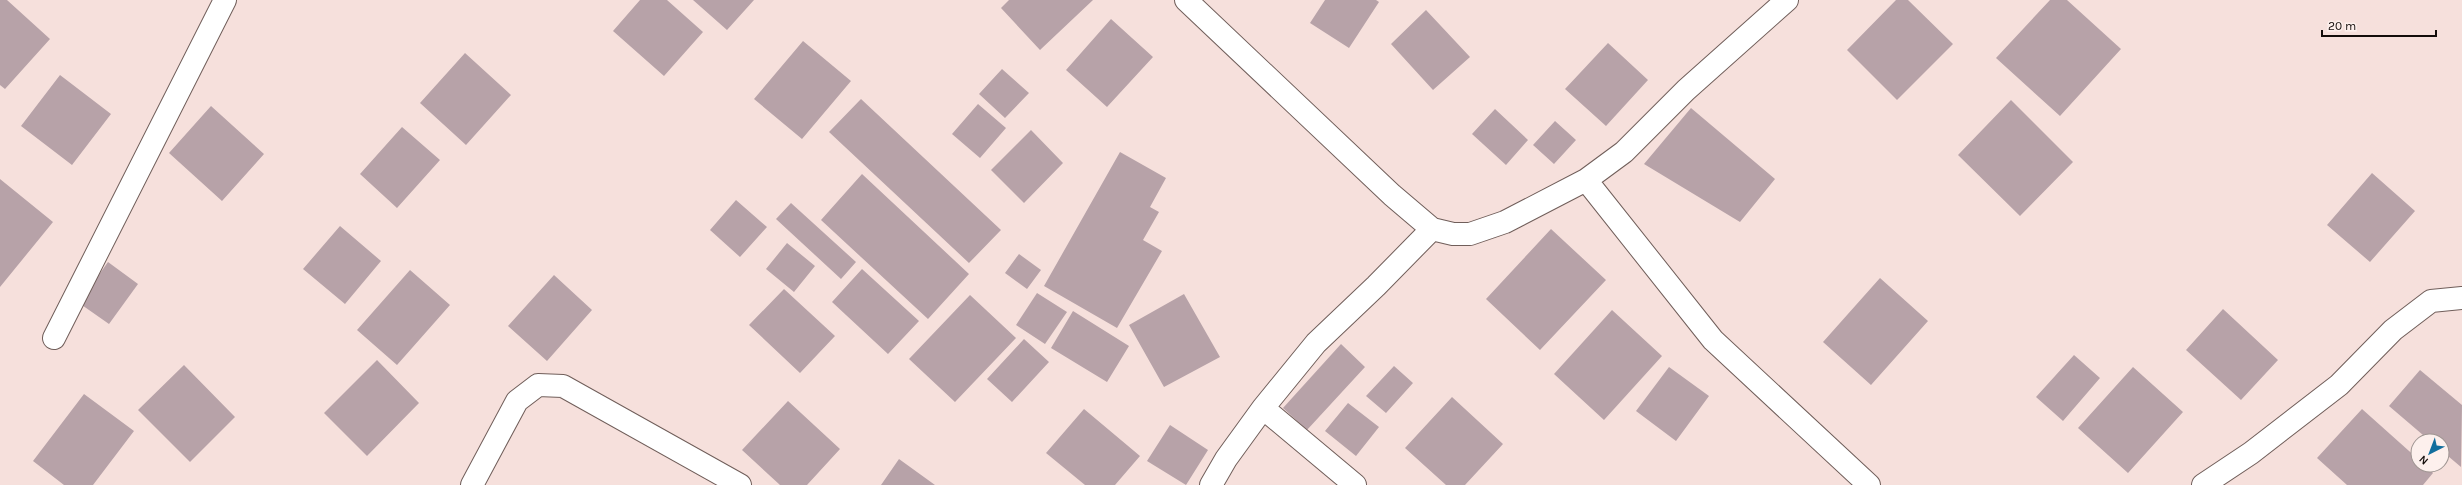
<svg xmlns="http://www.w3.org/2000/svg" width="2462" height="485" font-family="Karla,sans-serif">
<rect width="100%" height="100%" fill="#f6e0dc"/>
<path fill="#b7a2a8" d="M0,0H7L50,39L5,89L0,85Z
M640,0H667L703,32L664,76L613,31Z
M693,0H754L727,30Z
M1009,0H1093L1040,50L1001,8Z
M1325,0H1376L1379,2L1349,48L1310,23Z
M1896,0H1908L1953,44L1897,100L1847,50Z
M2050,0H2067L2121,49L2060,116L1996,58Z
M1426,10L1470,57L1433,90L1391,44Z
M1111,19L1153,57L1107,107L1066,70Z
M803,41L851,81L802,139L754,99Z
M1608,43L1648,80L1606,126L1565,89Z
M465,53L511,95L466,145L420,103Z
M1002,69L1029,93L1005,118L979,94Z
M60,75L111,114L72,165L21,126Z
M861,99L1001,230L969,263L829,132Z
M2011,100L2073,162L2020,216L1958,155Z
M978,104L1006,128L980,158L952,134Z
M211,106L264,154L222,201L169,153Z
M1691,108L1775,179L1740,222L1644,164Z
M1495,109L1528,140L1506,165L1472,134Z
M1555,121L1576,140L1554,164L1533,145Z
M402,127L440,160L397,208L360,174Z
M1031,130L1063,163L1024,203L991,170Z
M1120,152L1166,178L1150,207L1159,212L1143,240L1162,251L1117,328L1044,286Z
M2372,173L2415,211L2370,262L2327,225Z
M862,174L969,274L928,319L821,220Z
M0,179L53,222L0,287Z
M736,200L767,227L740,257L710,230Z
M791,203L856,262L841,279L776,219Z
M340,226L381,261L345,304L303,269Z
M1551,229L1606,280L1540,350L1486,299Z
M787,243L815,266L794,292L766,269Z
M1019,254L1041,270L1027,289L1005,273Z
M108,262L138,284L109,324L79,303Z
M862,269L919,321L888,354L832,302Z
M410,270L450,305L397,365L357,330Z
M554,275L592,310L547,361L508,326Z
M1880,278L1928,321L1871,385L1823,342Z
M784,289L835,336L800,373L749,325Z
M1037,293L1067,312L1045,344L1016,325Z
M1184,294L1220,357L1164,387L1129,325Z
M970,295L1016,338L955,402L909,359Z
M2223,309L2278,360L2241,400L2186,350Z
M1612,310L1662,356L1604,420L1554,374Z
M1073,311L1129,346L1107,382L1051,348Z
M1024,339L1049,362L1012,402L987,379Z
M1341,344L1365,367L1307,430L1283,408Z
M2074,355L2100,378L2063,421L2036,397Z
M377,360L419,403L367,456L324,413Z
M184,365L235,417L190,462L138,410Z
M1394,366L1413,383L1386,413L1366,396Z
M1669,367L1709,396L1676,441L1636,411Z
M2133,367L2183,412L2128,473L2078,428Z
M2420,370L2462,405L2461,467L2442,451V441H2430L2389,406Z
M84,394L134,431L93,485H64L33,461Z
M1452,397L1503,444L1465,485H1446L1405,448Z
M788,401L840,449L807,485H780L742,450Z
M1348,403L1379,427L1356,456L1325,431Z
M1084,409L1140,456L1115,485H1085L1046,453Z
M2362,409L2418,459V465H2425L2433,473L2423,485H2347L2317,458Z
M1170,425L1208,450L1186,485L1147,461Z
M899,459L935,485H881Z"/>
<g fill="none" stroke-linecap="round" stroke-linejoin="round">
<g stroke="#705e5a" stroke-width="24">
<path id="minor" d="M1186,0L1392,195L1432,229L1376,286L1316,343L1263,408L1226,459L1211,485
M1586,180L1713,340L1869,485
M1432,229L1453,234H1470L1505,222L1586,180L1624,152L1686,90L1787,0
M54,338L225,0
M1263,408L1355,485
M472,485L517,401L538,385L563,386L740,485
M2203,485L2251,453L2339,385L2393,330L2431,301L2462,298"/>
</g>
<use href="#minor" stroke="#fff" stroke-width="22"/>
</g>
<g transform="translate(2430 453) rotate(222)"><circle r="19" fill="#fdf0ed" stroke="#9f9592"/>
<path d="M0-3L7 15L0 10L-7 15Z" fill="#126e9d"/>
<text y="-6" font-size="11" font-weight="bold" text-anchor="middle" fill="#130c0a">N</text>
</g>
<path d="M2322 30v6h114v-6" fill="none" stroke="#130c0a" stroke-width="2"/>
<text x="2328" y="30" font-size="12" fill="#130c0a" stroke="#fdf0ed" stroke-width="3" paint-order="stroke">20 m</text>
</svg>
